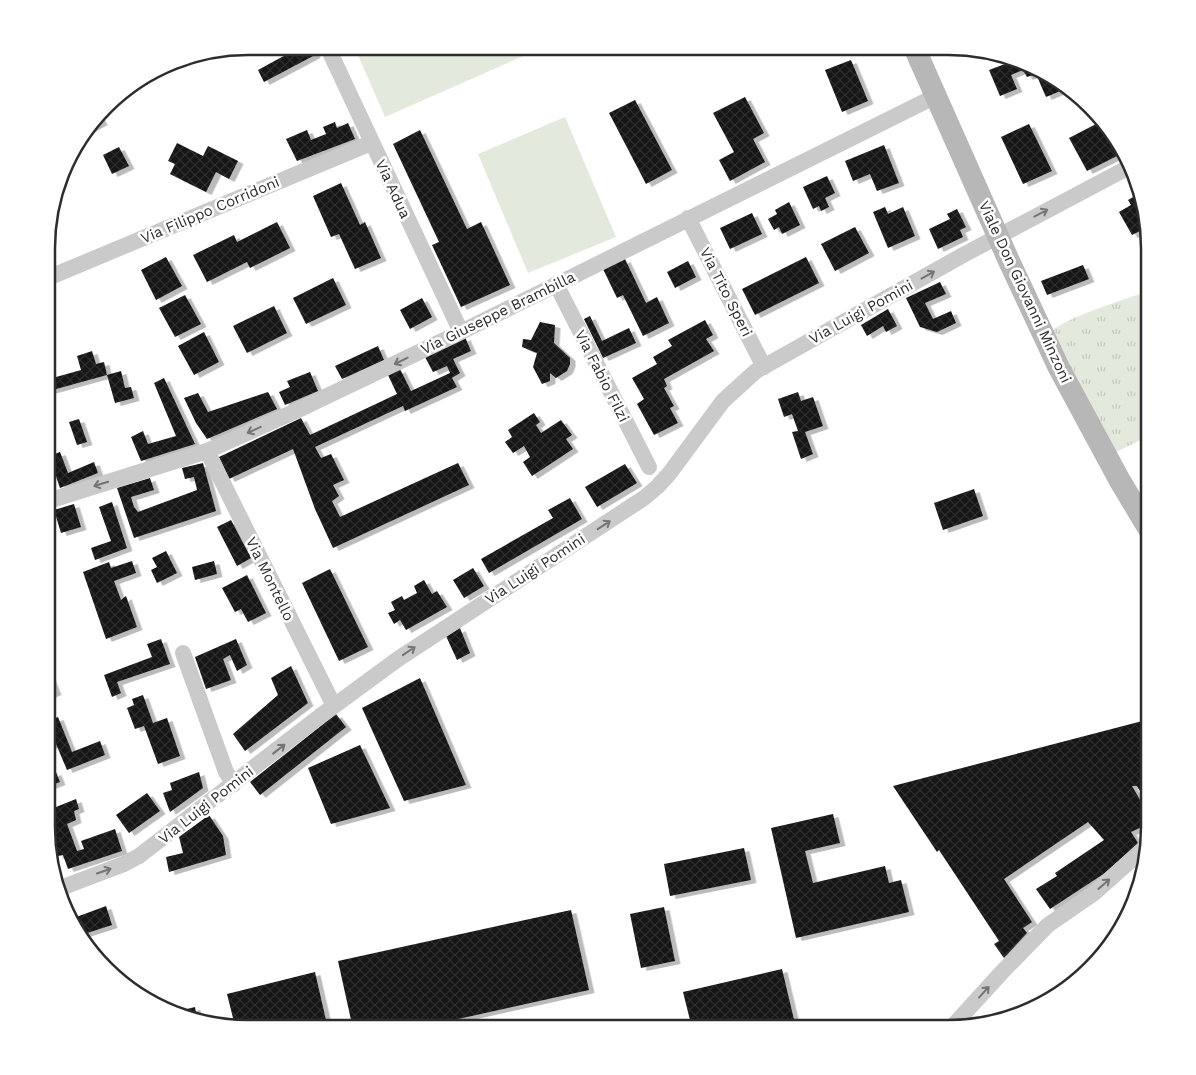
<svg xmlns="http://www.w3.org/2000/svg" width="1196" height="1075" font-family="'Work Sans',sans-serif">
<defs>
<pattern id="park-tufts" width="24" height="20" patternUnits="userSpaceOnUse" patternTransform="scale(1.25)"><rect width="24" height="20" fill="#e4e9dd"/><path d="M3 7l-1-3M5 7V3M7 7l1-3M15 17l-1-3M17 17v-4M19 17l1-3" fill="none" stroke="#c4c8be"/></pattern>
<pattern id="building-cross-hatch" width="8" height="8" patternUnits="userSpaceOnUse" patternTransform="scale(1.25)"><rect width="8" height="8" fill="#141414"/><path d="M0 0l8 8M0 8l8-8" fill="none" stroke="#2e2e2e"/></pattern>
<filter id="shadow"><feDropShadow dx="5.5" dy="3" stdDeviation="0" flood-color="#0004"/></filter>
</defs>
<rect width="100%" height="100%" fill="#fff"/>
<path fill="#e4e9dd" d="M354,46H546L385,117Z
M565,117L616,237L528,273L478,154Z"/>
<path fill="url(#park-tufts)" d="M1149,291V436L1116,452L1084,394L1052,330C1081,312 1117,302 1149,291Z"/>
<path fill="url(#building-cross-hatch)" filter="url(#shadow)" d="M302,46H311L315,55L264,82L258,70Z
M851,60L868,101L842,112L825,70Z
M1013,61L1037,67L1065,89L1046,97L1036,74L1027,77L1023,70L1011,75L1017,89L1000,96L989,70Z
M745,97L764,133L753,139L765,162L730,181L719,160L734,152L713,113Z
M635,100L672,170L646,184L609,113Z
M99,116L102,122L88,130Z
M1100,116L1123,153L1087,171L1069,138L1100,122L1098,117Z
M335,122L337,128L348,123L355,139L297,161L286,139L307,130L311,140L326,134L323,127Z
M1029,124L1052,171L1023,184L1001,137Z
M420,130L467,229L481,222L510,285L461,307L432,245L439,242L393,144Z
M177,143L203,156L208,146L238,161L229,179L216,172L206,192L170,174L175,164L168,161Z
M884,145L899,183L877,191L870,174L853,181L845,161Z
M119,147L129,166L112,174L103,155Z
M827,176L835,193L825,198L829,207L821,211L819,206L813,209L803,187Z
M341,183L360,225L365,222L381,258L355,269L339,234L331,237L313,196Z
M1140,193L1148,227L1132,235L1119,212L1131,205L1128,200Z
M789,202L800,225L782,234L779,227L774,230L768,219L777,214L775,210Z
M885,207L888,214L903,207L915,236L888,248L873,212Z
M957,209L966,227L960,230L963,237L938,249L929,229L950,219L947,214Z
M752,213L762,234L730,249L720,228Z
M277,222L290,248L250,268L247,262L207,282L193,255L234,235L237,242Z
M855,227L869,253L835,271L821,244Z
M166,257L182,286L156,300L141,270Z
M806,257L819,283L755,315L742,289Z
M625,259L646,303L657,297L669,323L643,336L623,295L617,298L603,269Z
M688,261L696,277L675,288L667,272Z
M1083,265L1089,279L1047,295L1041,281Z
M333,278L346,305L306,324L293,298Z
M940,282L946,294L925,303L933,319L951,311L956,323L937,332L920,327L906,298Z
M185,295L201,324L175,337L159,308Z
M422,298L432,317L410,329L400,310Z
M274,306L287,333L247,353L233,326Z
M888,309L897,326L886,332L883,326L867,336L861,325Z
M590,316L602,341L629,328L636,343L603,358L584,319Z
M705,320L713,335L706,339L714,351L664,379L667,386L664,388L674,406L670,408L678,423L654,435L637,404L644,399L632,378L657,364L653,357L672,346L668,340Z
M540,322L555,325L554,343L570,358V364L567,371L556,378L550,373V381L542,384L533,367L537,353L522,347L523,339L531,340Z
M204,332L219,362L194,375L178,346Z
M465,337L471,351L453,359L460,373L452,378L457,387L405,411L403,406L315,447L321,458L331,454L344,480L333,485L339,496L332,501L340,517L458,463L469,485L333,548L315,509L293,449L229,479L219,457L301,418L310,435L397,394L388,375L400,369L411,391L450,373L447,366L433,372L425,357Z
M378,346L384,360L342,379L335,366Z
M92,351L96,364L104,362L107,375L49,391V379L81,370L77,356Z
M121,371L125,388L131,387L134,398L115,403L107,375Z
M310,372L318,391L285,405L279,392L290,387L287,381Z
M164,378L195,444L141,461L131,437L143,431L148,444L176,436L154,383Z
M268,392L277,409L207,439L196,423L184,398L198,393L208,412Z
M798,392L801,401L813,397L823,426L805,432L813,454L801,459L792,432L798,431L792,414L784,417L778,399Z
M534,413L540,422L536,425L541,433L561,420L572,435L566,439L573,449L532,476L523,462L530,457L524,446L513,453L505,442L512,437L508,430Z
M79,419L87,442L77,445L69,422Z
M60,452L68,473L94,462L98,473L60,488L49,456Z
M203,463L216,511L134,538L117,488L150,478L154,490L131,497L134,507L138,512L197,490L194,477L185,479L182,468Z
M625,464L637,483L597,507L585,487Z
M974,489L983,516L943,530L934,503Z
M570,498L582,519L489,573L481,559L553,518L548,510Z
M112,502L127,548L95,560L91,548L111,541L99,507Z
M74,504L81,527L61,533L54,510Z
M231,520L251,558L237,566L217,527Z
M166,551L177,573L157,583L151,570L157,567L152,558Z
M132,561L136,573L114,581L121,600L126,596L137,627L106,639L83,572L109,562L111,568Z
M214,561L217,574L195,580L192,567Z
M473,568L484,586L464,598L453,580Z
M330,569L368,647L339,661L302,583Z
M247,575L266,613L248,622L241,609L235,612L222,588Z
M424,580L432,594L437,591L447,607L406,630L400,620L394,624L388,613L395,610L391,602L402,596L404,600L417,593L414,586Z
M460,628L470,653L457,660L446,636Z
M161,639L170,664L117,682L121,693L112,697L104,675L152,657L147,644Z
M236,639L247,665L237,671L230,655L223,659L231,680L206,689L195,657Z
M291,666L308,703L245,751L233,734L278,695L271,678Z
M48,672L56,692L47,696Z
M420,678L466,785L404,801L362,708Z
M143,695L153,723L167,718L180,756L158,764L144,726L135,729L127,708L134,705L132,699Z
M336,714L346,727L260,795L250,782Z
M58,717L72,752L100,741L105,755L67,770L56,744L47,747V721Z
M1150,719V785L1140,791L1137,786H1132L1150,817V823L1131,832L1138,843L1105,873L1050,909L1036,889L1057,876L1055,873L1104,840L1088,822L1004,879L1032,922L1023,928L1027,933L1004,958L994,944L999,941L939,850L937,852L893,786Z
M360,745L390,808L331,824L308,768Z
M47,764L51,774L56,772L60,782L47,787Z
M199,772L203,788L170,812L163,793L172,790L170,783Z
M147,793L160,811L129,833L116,815Z
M47,799L51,809L76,799L79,809L74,811L76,820L67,824L77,851L84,849L81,841L115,829L122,851L68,869L63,855L58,856L47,832Z
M833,814L840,843L805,851L813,883L885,866L889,883L901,880L909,912L796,938L771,828Z
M209,815L223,836L226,855L169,872L166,857L183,853L179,837Z
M744,848L751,880L670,896L664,864Z
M106,906L112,925L81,935L71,919Z
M664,907L675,961L641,968L630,914Z
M571,910L589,990L413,1029H353L338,961Z
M782,969L796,1028H692L683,992Z
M315,972L328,1029H248L235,1026L227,994Z
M195,1007L197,1019L170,1013Z"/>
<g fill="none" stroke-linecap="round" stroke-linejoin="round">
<path stroke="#cacaca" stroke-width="16" d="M327,46L461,332
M688,218L764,367
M50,277L371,143
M556,284L649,467
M207,451L334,706
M48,501L207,451L298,410L461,332L936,96
M183,653L226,772L234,784
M58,889L124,864L139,856L319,717L398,659L644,498L657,487L669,474L723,401L756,371L965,254L1131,166
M951,1028L1002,972L1048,925L1093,894L1146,847"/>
<path stroke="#b7b7b7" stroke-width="22" d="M914,47L1009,261L1059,368L1120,481L1150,531"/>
</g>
<defs><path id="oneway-shaft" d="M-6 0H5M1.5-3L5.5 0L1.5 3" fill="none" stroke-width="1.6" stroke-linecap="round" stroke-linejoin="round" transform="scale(1.25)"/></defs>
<g stroke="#747474">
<use href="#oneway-shaft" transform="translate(1041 213) rotate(-28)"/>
<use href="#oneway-shaft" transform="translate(928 275) rotate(-29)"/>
<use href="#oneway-shaft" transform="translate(401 361) rotate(154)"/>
<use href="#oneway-shaft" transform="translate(254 430) rotate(156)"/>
<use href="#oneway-shaft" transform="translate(101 484) rotate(163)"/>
<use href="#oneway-shaft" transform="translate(604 525) rotate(-33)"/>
<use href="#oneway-shaft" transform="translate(409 651) rotate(-34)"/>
<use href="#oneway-shaft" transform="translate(279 749) rotate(-38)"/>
<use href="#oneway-shaft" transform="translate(104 871) rotate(-19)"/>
<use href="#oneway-shaft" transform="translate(1104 884) rotate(-41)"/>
<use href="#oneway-shaft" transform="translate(984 992) rotate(-48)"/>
</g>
<g text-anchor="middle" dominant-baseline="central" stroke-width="5" stroke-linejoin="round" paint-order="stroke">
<g font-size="15" fill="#2d2d2d" stroke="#fff">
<text transform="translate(393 189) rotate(65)">Via Adua</text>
<text transform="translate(210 210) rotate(-23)">Via Filippo Corridoni</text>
<text transform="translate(726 292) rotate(63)">Via Tito Speri</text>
<text transform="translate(1025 292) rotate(65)">Viale Don Giovanni Minzoni</text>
<text transform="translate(861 312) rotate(-29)">Via Luigi Pomini</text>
<text transform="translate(498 313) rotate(-26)">Via Giuseppe Brambilla</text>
<text transform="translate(602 376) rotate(63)">Via Fabio Filzi</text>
<text transform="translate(535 569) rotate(-33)">Via Luigi Pomini</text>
<text transform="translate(270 579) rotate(64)">Via Montello</text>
<text transform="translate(206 805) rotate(-38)">Via Luigi Pomini</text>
</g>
</g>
<path d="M0 0H1196V1075H0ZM248 55H948A193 193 0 0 1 1141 248V827A193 193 0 0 1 948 1020H248A193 193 0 0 1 55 827V248A193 193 0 0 1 248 55Z" fill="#fff" fill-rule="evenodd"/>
<path fill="none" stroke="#2d2d2d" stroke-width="2.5" d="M248 55H948A193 193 0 0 1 1141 248V827A193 193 0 0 1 948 1020H248A193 193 0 0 1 55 827V248A193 193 0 0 1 248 55Z"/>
</svg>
